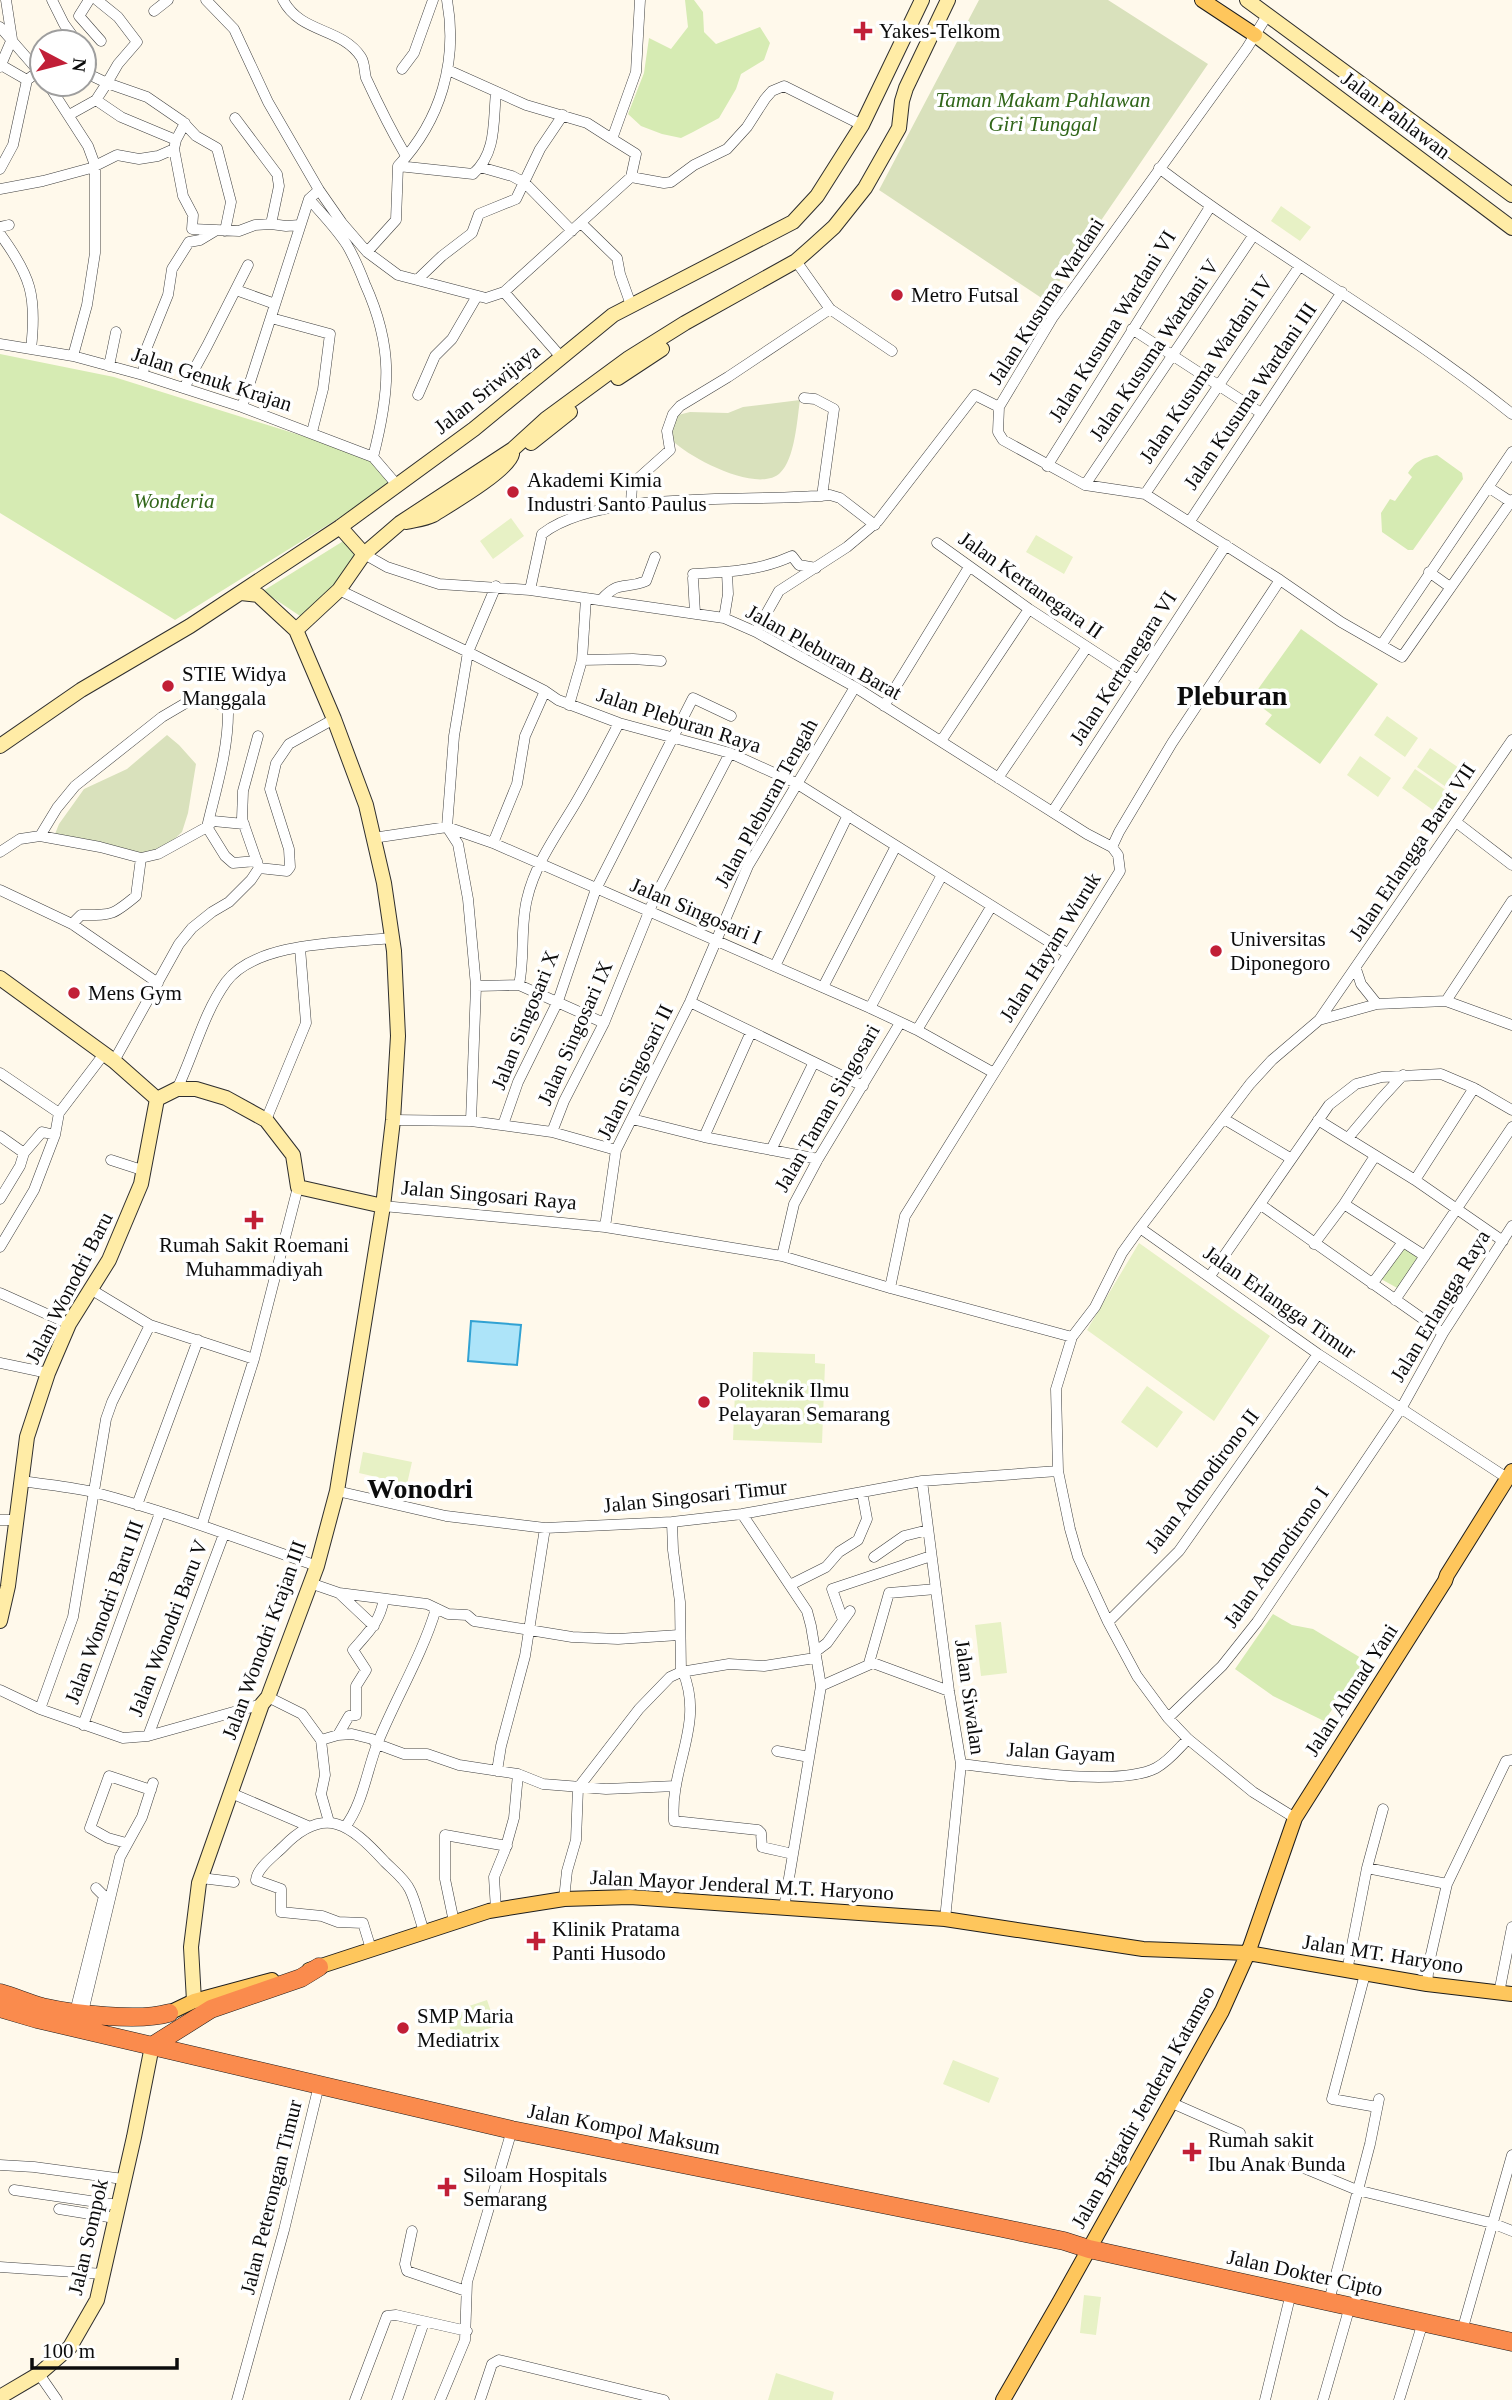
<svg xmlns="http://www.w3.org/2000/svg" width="1512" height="2400" font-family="'Times New Roman',serif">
<rect width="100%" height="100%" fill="#fff9eb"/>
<path fill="#d6ebb3" d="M685,0H694L703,12L704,32L716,44L760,27L770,43L764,60L741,74L736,89L719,118L693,132L681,138L662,134L641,126L628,114L644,73L649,38L671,49L688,27Z
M0,354L114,377L370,457L392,485L175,620L0,513Z
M1437,455L1462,473L1463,479L1413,550H1408L1382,532L1381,513L1390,499L1395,501L1412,477L1408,473C1416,461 1422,458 1437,455Z
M345,540L358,557L335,589L303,618L263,591Z
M1301,629L1378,684L1320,764L1265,724L1272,715L1251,699Z
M1402,1244L1419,1255L1399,1289L1381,1279Z
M1273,1614L1292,1625L1313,1629L1366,1661L1324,1721L1273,1696L1235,1669Z"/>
<path fill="#d9e1bc" d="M979,0H1108L1208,64L1046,301L879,190Z
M800,400C797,420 795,459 780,473C758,494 690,458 673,441L671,428L678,415L690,412L728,413L743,407Z
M167,735L179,745L196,764L188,813L182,832L169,844L150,854L124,856L53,839L59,824L84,789L127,769Z"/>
<path fill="#e7f1c5" d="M1281,206L1311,227L1300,241L1271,221Z
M511,518L524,536L493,559L480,541Z
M1036,535L1073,557L1064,574L1026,552Z
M1387,716L1418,738L1405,757L1374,735Z
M1430,748L1462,770L1449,789L1417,767Z
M1360,756L1391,778L1378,797L1347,775Z
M1415,769L1447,791L1433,810L1402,788Z
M1139,1243L1270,1336L1214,1421L1087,1330Z
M753,1352L815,1354V1363L825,1364L822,1443L733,1440L735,1391H752Z
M1147,1386L1183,1412L1157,1448L1121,1422Z
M363,1452L412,1462L407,1484L359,1473Z
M1001,1622L1007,1673L981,1676L975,1625Z
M487,2000L496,2026L454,2040L445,2014Z
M953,2060L999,2078L989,2103L943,2084Z
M1084,2295L1101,2297L1096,2335L1080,2333Z
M776,2373L834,2392L832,2400H768Z"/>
<path fill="#ade4f9" stroke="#31a2d3" stroke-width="2" d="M471,1321L521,1325L517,1365L468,1361Z"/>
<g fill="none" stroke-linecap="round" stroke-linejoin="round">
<g stroke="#3f3f3f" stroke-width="11">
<path id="street" d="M52,0L64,24L77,42
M89,0L79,16L101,41
M206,0L234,29L268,102L319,190L342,223L367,252L398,275L486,298L504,292L631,177L636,154L612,139L636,72L640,0
M283,0C301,34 341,27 361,57C365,63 364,71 366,78C378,104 392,132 406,156
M154,11L168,0
M1268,14L1247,48L1053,317L999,407L998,432L1003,440L1085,485L1145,494L1280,580
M0,27L41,74
M84,51L91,64L86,73L107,83L118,64L137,42L118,17L97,0
M1,65L27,80
M0,67L12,39L6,0
M402,69L414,53L433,0
M448,70L526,105L587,123L612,139
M48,84L88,146L95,165V253L87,305L73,356
M96,100L107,83L147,97L182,121L196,136L217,148L231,202L225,231
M69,115L96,100L121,117L176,140
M235,118L277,174L279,186L271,224
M185,123L176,140L174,149L183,196L193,215L192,229L239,231L255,225L271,224L286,226L300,225
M398,166L473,174C497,153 493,121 496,92
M480,167L512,176L525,183L572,231
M1159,168C1274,255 1400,324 1512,414
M0,169L13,145L27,80L39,71
M631,177L664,183L671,182L694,165L727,149L747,127L765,99L772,91L784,86L862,125
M0,189L43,181L91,168L117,155L139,159L158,156L174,149
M319,190L309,199C322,214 336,228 347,245C354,257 360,271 365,284C394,348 390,391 373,457
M581,223L617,258L620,274L631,305
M0,227L9,225
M0,234C31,276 37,296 31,349
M367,252L396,220L398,166C441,120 458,61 447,0
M796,261L830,309L892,351
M418,279L442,256L472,233L479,214L516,199L540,149L563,115
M236,290L275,304
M504,292L561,357
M271,318L330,334L323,389L312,432
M1132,329L1261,413
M0,344L73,356L143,375L242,407L373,457L397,485
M109,366L116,332
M143,375L147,347L168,295L172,269L189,242L200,240L215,231
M184,388L207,346L248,265
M418,395L435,356L452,339L477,296
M804,398L815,399L834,409L822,496
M242,407L309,199
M1047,466L1210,207
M1085,485L1253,236
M1488,487L1511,502
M1145,494L1299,267
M631,505L632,484L670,450L667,431L673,414L680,406L728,377L830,309
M1190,521L1342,292
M937,543L1029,609L1138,680
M364,554L387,567L439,584L530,590L724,618L756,632L855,687L1087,834L1112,847
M1429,572L1450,587
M693,574C727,572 760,571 792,556L799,565L816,568
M693,578L695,613
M339,590L468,652L545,691L558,700L619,723L730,753L796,783L1067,953
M530,590L542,534C601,488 754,503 830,495L840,498L875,525
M601,600C620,579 625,590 646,581L655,557
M724,618L728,594L727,572
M756,632L779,591L847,547L878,521L975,395L999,407
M1382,644L1512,452
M582,660L633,659L661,661
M569,705L582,660L586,598
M884,706L969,567
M941,741L1029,609
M998,778L1087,647
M1053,811L1226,545
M1456,822L1512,865
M244,824L213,821L207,827L225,856L233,863L257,861
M373,838L447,827L493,843L870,1008L917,1030L994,1073
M493,843L517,784L525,736L545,691
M0,852L20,839L40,836L100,847L141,858L158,854L207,827C216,789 229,748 228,708L205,698L196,697L162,717L75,786L57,808L40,836
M259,868L287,871L290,867L289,849L270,789L276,763L289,744L334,719
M0,890L72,924L158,983
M72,924L81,915C112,915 112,916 136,896L141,858
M775,966L848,815
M1356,969L1361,984L1377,1004
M519,985C525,957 520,927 527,899C535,864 557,834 575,804C591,777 605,750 619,723
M476,986L519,985L604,1023
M823,987L896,846
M1446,1001L1512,901
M690,1002L863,1086
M870,1008L942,875
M1319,1020L1512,740
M917,1030L991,907
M114,1061L179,944L192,928L212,912L229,902L251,880L259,868L242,819L243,791L258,736
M0,1073L59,1113
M177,1089C194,1054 203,1014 226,982C256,941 346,943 392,938
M632,1119L704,1137L818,1159
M1224,1119L1290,1158
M266,1120L306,1023L300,948
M393,1120L471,1121L552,1132L616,1150
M1318,1120L1415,1180L1503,1241
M471,1121L476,986L468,899L458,844L447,827L454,736L468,652L496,586
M503,1125L518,1082L558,1001L596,889L693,698L731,716
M552,1132L564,1101L604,1023L655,897L730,753
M0,1136L24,1153L42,1132L55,1135
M704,1137L751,1032
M1348,1138L1380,1100L1403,1075
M771,1150L814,1062
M111,1160L145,1171
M1415,1180L1474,1088
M0,1199L20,1166L24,1153
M1344,1204L1425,1256
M1261,1205L1443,1333
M383,1206L605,1227L782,1256L890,1288L1072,1337
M605,1227L616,1150L690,1002L748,866L855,687
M1140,1228L1250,1084L1272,1060L1319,1020L1377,1004L1446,1001L1512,1025
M1314,1244L1344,1204L1375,1156
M0,1247L34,1190L55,1135L59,1113L104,1054
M782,1256L794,1204L818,1159L900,1023
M1210,1276L1329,1105L1356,1084L1382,1077L1441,1074L1474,1088L1512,1110
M1372,1284L1403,1242
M890,1288L905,1216L1120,871L1118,855L1112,847L1119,832L1172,743L1280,580L1341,622L1402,657L1512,500
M92,1290L150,1325L254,1359L202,1524
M0,1293L69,1324
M1395,1300L1512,1127
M254,1359L298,1187
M0,1363L48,1373
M22,1481C47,1485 73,1487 97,1493C172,1513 244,1541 317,1566
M922,1481L949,1691L961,1764L945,1919
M337,1491L446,1516L545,1528L672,1522L742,1514L922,1481L1058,1471
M137,1505L198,1340
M742,1514L807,1611L811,1626L821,1686L784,1908
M0,1520H15
M874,1557L904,1536L928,1530
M310,1583L339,1593L427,1604L448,1614L467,1615L474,1621L572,1637L618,1639L679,1635
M790,1585L826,1567L839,1552L858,1540L867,1519L862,1492
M339,1593L374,1626
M843,1620L832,1589L931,1556
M1108,1622L1179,1551L1318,1354
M815,1652L827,1643L850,1611
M869,1663L889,1593L936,1589
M681,1672L729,1664L764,1666L815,1658
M683,1672C705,1725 669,1768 674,1821L758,1830L761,1833L762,1847L793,1854
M821,1686L873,1663L949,1691
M0,1690L40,1709L123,1738L148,1736L262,1704
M268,1697L302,1714L321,1740L325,1775L321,1794L329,1822
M40,1709L73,1617L106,1419L112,1402L150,1325
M1168,1718L1222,1666L1257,1622L1402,1407L1443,1333L1512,1226
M83,1725L160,1513
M338,1735L352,1734L372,1739L377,1744L404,1754H427L459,1765L518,1774L543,1784L606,1789L676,1786
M148,1736L224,1534
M321,1740L338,1735L349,1716L356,1715V1686L366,1670L353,1650C368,1632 379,1624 384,1599
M777,1751L809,1757
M961,1764C1007,1769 1117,1788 1156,1768C1169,1761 1178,1749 1188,1739
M497,1771L501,1746L525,1656L545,1528
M231,1793L308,1826
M1295,1818L1253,1792L1188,1739L1168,1718L1137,1676L1108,1622L1078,1557L1070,1529L1058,1471L1056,1389L1072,1337L1095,1307L1122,1253L1140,1228L1318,1354L1507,1478
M345,1827C363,1804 367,1769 378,1742C396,1698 422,1655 436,1609
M126,1843L108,1838L90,1828L109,1776L151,1790
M1367,1868L1447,1884
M201,1878L234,1882
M564,1899L567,1871L576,1840L578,1788L639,1709L670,1677L681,1672L680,1602L673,1550L672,1522
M496,1910L494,1877L505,1850L514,1818L518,1774
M454,1922L445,1879V1835L507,1846
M371,1949L363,1923L338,1922L322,1916L281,1912V1889L256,1880C257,1868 274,1856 283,1847C325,1804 350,1824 385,1862C393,1870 405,1879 410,1890C416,1902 419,1918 424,1931
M1347,1971L1367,1868L1383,1809
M1365,1974L1332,2099L1377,2107
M1427,1984L1429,1963L1447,1884L1506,1761L1512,1760
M1499,1993L1512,1927
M75,2012L104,1896L96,1888
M83,2012L120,1857L142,1817L153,1783
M1172,2103L1240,2133
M1294,2164L1357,2190L1492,2223L1512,2231
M0,2165L34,2167L123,2179
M14,2190L118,2205
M59,2209L115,2218
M412,2231L405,2264L407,2271L466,2291
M0,2267L104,2274
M1329,2301L1370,2144L1379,2099
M1462,2331L1512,2155
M39,2374L57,2400
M237,2400L284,2230L319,2085
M355,2400L387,2316L396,2315L467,2331
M397,2400L424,2322
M440,2400L465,2340L467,2282L512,2130
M480,2400L492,2364L499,2360L664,2400
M1265,2400L1291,2293
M1323,2400L1350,2306
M1399,2400L1423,2322"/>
</g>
<g stroke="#2e2e2e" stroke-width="16">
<path id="secondary" d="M1247,0L1512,195
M1255,35L1512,228
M618,378L662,349
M531,443L570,412
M406,522C414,520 425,519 433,515C449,505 509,470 512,454
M340,527L364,554
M296,630L339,590L364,554L400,523L513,449L546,419L629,358L685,323L796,261L813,246L834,227L865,188L899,128L902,101L906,88L948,0
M0,746L81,690L190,626L340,527L474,429L613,315L793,222L817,196L862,125L922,0
M0,978L114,1061L157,1099L177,1089H196L226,1098L266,1120L293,1155L298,1187L383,1206
M0,1621L8,1586L27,1437L48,1373L69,1324L109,1260L141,1184L157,1099
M194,2001L191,1947L199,1883L262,1704L268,1697L317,1566L337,1491L383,1206L393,1120L398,1036L394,951L384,883L366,805L334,719L296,630L258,595L241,593
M0,2397L39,2374L70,2347L97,2300L134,2137L152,2046"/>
</g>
<g stroke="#1d1d1d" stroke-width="16">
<path id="primary" d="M1202,0L1255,35
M309,1970L489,1911L564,1899L630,1897L945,1919L1143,1949L1248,1953L1427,1984L1512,1994
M169,2013L194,2001L272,1980
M1003,2400L1060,2301L1222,2011L1248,1953L1295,1818L1445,1581L1447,1575L1512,1471"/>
</g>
<g stroke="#1d1d1d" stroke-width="19">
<path id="highway" d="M0,1993C14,1997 28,2003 42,2007C73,2014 139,2022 169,2013
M0,2008L37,2019L512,2130L1002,2228L1064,2241L1089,2249L1512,2342
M152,2046L211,2009L301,1978L319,1967"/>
</g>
<use href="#street" stroke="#fff" stroke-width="10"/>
<use href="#secondary" stroke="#ffeca6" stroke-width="14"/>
<use href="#primary" stroke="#fec65c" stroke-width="14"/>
<use href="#highway" stroke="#fa8b4d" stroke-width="18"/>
</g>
<g fill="#c11f37" stroke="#fff" stroke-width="2.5">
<path d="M859.5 20.5h7v7h7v7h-7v7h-7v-7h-7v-7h7z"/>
<circle cx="897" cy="295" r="7"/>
<circle cx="513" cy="492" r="7"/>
<circle cx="168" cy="686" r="7"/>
<circle cx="1216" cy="951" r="7"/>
<circle cx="74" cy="993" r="7"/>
<path d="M250.5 1209.5h7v7h7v7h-7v7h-7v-7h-7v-7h7z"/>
<circle cx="704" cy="1402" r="7"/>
<path d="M532.5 1930.5h7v7h7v7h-7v7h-7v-7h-7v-7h7z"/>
<circle cx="403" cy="2028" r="7"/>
<path d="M1188.5 2141.5h7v7h7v7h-7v7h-7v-7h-7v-7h7z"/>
<path d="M443.5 2176.5h7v7h7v7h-7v7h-7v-7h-7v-7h7z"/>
</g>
<g text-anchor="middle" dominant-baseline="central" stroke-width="7" stroke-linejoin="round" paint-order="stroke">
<g font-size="21" fill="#0c0c0c" stroke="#fff" text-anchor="start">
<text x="879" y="31">Yakes-Telkom</text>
<text x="911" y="295">Metro Futsal</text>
<text x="527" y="480">Akademi Kimia<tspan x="527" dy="24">Industri Santo Paulus</tspan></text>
<text x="182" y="674">STIE Widya<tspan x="182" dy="24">Manggala</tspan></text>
<text x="1230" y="939">Universitas<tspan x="1230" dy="24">Diponegoro</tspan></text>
<text x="88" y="993">Mens Gym</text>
<text x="254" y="1245" text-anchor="middle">Rumah Sakit Roemani<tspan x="254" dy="24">Muhammadiyah</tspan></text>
<text x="718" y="1390">Politeknik Ilmu<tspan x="718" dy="24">Pelayaran Semarang</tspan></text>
<text x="552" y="1929">Klinik Pratama<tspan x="552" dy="24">Panti Husodo</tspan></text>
<text x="417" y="2016">SMP Maria<tspan x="417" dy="24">Mediatrix</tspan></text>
<text x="1208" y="2140">Rumah sakit<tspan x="1208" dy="24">Ibu Anak Bunda</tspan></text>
<text x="463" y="2175">Siloam Hospitals<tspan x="463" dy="24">Semarang</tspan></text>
</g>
<g font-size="21" font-style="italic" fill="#31661a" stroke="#fff">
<text x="1043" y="100">Taman Makam Pahlawan<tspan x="1043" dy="24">Giri Tunggal</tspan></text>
<text x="174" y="501">Wonderia</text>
</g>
<g font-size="21" fill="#0c0c0c" stroke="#fff">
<text transform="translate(1396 115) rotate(37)">Jalan Pahlawan</text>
<text transform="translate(1046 301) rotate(-57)">Jalan Kusuma Wardani</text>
<text transform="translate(1112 326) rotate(-58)">Jalan Kusuma Wardani VI</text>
<text transform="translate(1154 350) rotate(-56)">Jalan Kusuma Wardani V</text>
<text transform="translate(1206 369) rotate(-56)">Jalan Kusuma Wardani IV</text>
<text transform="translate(212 379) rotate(18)">Jalan Genuk Krajan</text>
<text transform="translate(487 389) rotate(-39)">Jalan Sriwijaya</text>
<text transform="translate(1250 396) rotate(-56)">Jalan Kusuma Wardani III</text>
<text transform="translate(1031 585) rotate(35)">Jalan Kertanegara II</text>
<text transform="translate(824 652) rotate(29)">Jalan Pleburan Barat</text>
<text transform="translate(1123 668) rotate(-57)">Jalan Kertanegara VI</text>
<text transform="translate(679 720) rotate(18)">Jalan Pleburan Raya</text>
<text transform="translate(766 803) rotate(-61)">Jalan Pleburan Tengah</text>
<text transform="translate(1412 852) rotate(-56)">Jalan Erlangga Barat VII</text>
<text transform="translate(696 911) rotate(23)">Jalan Singosari I</text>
<text transform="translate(1050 947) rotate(-58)">Jalan Hayam Wuruk</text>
<text transform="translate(525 1020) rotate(-68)">Jalan Singosari X</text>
<text transform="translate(575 1033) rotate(-66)">Jalan Singosari IX</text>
<text transform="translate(635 1072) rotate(-64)">Jalan Singosari II</text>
<text transform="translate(827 1108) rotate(-60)">Jalan Taman Singosari</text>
<text transform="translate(489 1195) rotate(5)">Jalan Singosari Raya</text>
<text transform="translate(69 1288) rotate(-63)">Jalan Wonodri Baru</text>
<text transform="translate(1280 1302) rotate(35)">Jalan Erlangga Timur</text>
<text transform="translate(1440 1306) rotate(-59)">Jalan Erlangga Raya</text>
<text transform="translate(1202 1481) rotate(-53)">Jalan Admodirono II</text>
<text transform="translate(695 1496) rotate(-6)">Jalan Singosari Timur</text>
<text transform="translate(1276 1557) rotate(-55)">Jalan Admodirono I</text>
<text transform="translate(104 1612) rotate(-70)">Jalan Wonodri Baru III</text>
<text transform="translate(168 1628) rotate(-69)">Jalan Wonodri Baru V</text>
<text transform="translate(264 1640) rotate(-70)">Jalan Wonodri Krajan III</text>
<text transform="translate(1351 1690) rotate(-57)">Jalan Ahmad Yani</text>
<text transform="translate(970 1697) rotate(82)">Jalan Siwalan</text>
<text transform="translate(1061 1752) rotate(3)">Jalan Gayam</text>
<text transform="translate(742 1885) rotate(3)">Jalan Mayor Jenderal M.T. Haryono</text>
<text transform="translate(1383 1954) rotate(9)">Jalan MT. Haryono</text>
<text transform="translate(1143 2107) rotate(-61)">Jalan Brigadir Jenderal Katamso</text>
<text transform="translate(624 2129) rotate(11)">Jalan Kompol Maksum</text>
<text transform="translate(271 2197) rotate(-76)">Jalan Peterongan Timur</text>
<text transform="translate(88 2237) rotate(-77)">Jalan Sompok</text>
<text transform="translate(1305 2273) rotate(12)">Jalan Dokter Cipto</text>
</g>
<g font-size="28" font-weight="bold" fill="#0c0c0c" stroke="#fff">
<text x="1232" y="695">Pleburan</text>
<text x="420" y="1488">Wonodri</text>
</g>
</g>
<g transform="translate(63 63) rotate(97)"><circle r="33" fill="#ffffff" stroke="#9e9e9e" stroke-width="2"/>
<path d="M0-5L12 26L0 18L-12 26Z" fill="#c11f37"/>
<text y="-10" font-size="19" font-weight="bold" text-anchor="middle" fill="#0c0c0c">N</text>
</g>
<path d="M32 2358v10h145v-10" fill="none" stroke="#0c0c0c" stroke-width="3.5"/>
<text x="42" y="2358" font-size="21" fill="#0c0c0c" stroke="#ffffff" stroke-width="5" paint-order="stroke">100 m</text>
</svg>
